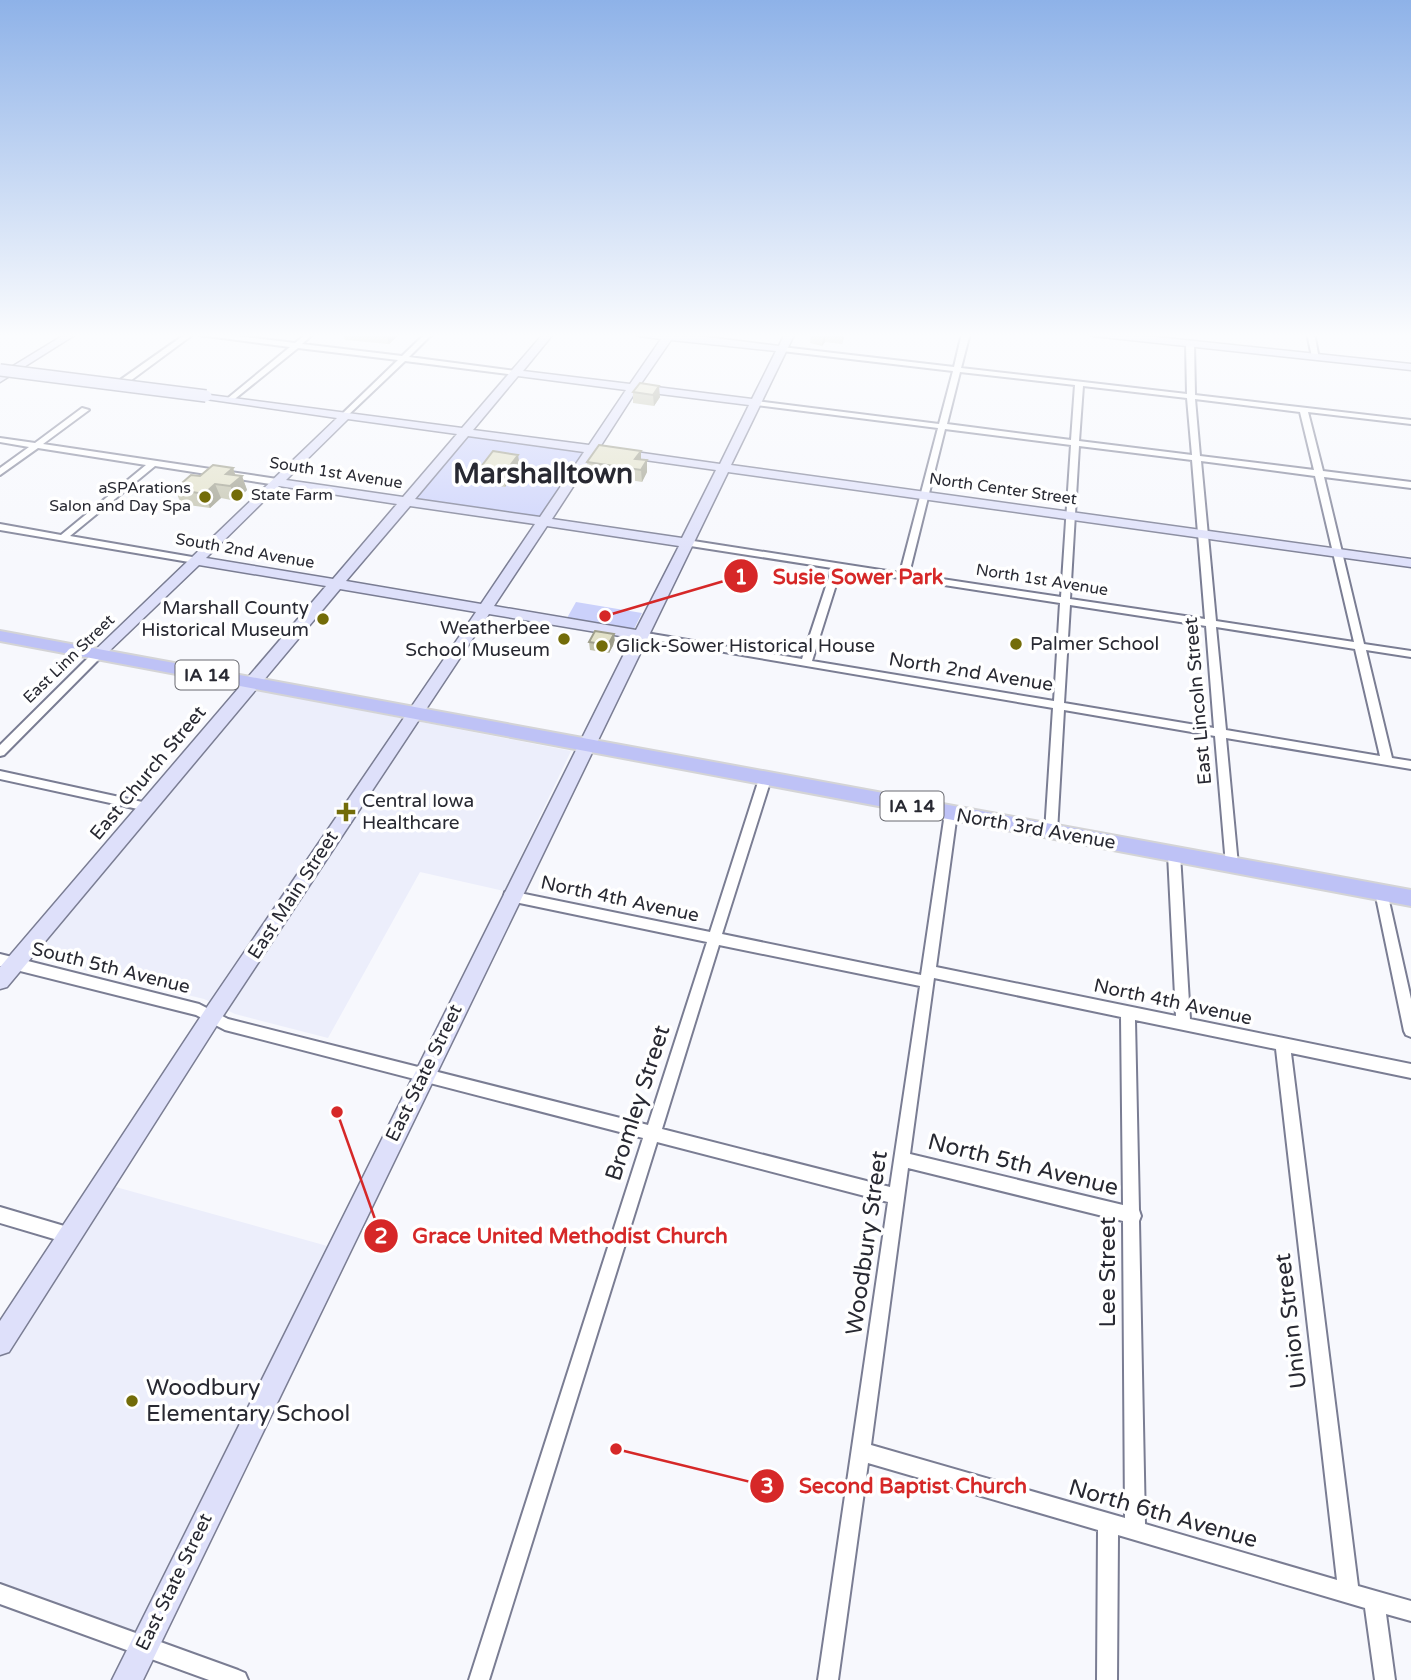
<svg xmlns="http://www.w3.org/2000/svg" width="1411" height="1680" font-family="'Varela Round',sans-serif">
<rect width="100%" height="100%" fill="#f7f8fd"/>
<path fill="#eceefb" d="M251,689L571,751L504,891L420,872L328,1038L235,1014L204,999L31,957Z
M105,1184L338,1249L142,1647L0,1594V1343Z"/>
<path fill="#cbd1fb" d="M463,432L591,449L543,522L405,501Z
M576,602L642,613L634,629L567,618Z"/>
<g fill="none" stroke-linecap="round" stroke-linejoin="round">
<g stroke="#7a7d93" stroke-width="4">
<path id="street" d="M187,333H195L122,387H116V383Z
M196,333H213L295,343L307,333H314L302,344L402,356L426,333H433L409,357L516,371L520,373L516,375L405,361L345,418L341,416L342,414L398,360L298,348L231,402L227,400L228,398L290,347L199,335Z
M962,333H970L961,368L1187,394L1186,343L1190,341L1194,343L1195,395L1411,420V424L1308,412L1323,471L1411,482V488L1324,477L1364,644L1411,651V657L1366,650L1392,758L1411,761V769L1226,738L1238,865L1236,868H1228L1226,865L1215,736L1064,710L1057,832L1051,837L1045,832L1053,708L636,637L635,635L640,632L802,659L832,568L684,545L682,543L687,540L900,573L938,428L756,405L752,403L756,401L939,424L953,371L782,351L778,349L782,347L954,367ZM960,372L1075,385L1071,440L947,424ZM1083,386L1187,398L1192,455L1079,441ZM1195,399L1300,412L1314,470L1200,456ZM945,429L1071,445L1061,597L909,574ZM1079,446L1192,460L1205,619L1070,599ZM1201,461L1315,476L1354,642L1216,621ZM841,569L1060,603L1054,701L812,661ZM1070,605L1206,626L1214,728L1064,703ZM1216,627L1355,649L1380,756L1226,730Z
M1307,333H1314L1319,359L1312,357Z
M82,408L89,410L43,444L277,479L281,482L277,485L155,466L70,536L198,558L200,560L195,563L0,530V524L61,535L146,465L38,448L0,475V468L29,447L0,442V438L35,443Z
M98,651L103,654L102,656L4,755L0,756V745L94,652Z
M0,771L147,803L153,807L147,811L0,779Z
M765,775L771,779L722,934L921,975L945,813L951,809L957,813L936,967L1176,1016L1168,854L1170,851H1178L1180,854L1190,1019L1411,1064V1078L1291,1053L1358,1586L1411,1601V1621L1386,1614L1395,1680H1375L1365,1608L1118,1535L1117,1680H1097L1098,1530L868,1463L838,1680H818L888,1202L657,1142L489,1680H469L643,1138L225,1030L196,1015L0,966V954L199,1004L228,1019L648,1125L707,942L510,901L505,900L504,896L505,892L510,891L710,932L759,779ZM719,945L920,986L890,1187L662,1129ZM934,978L1121,1017L1123,1205L910,1154ZM1135,1020L1276,1049L1337,1580L1145,1524L1139,1221L1141,1216L1139,1210ZM908,1168L1123,1221L1125,1518L871,1445Z
M1381,887L1386,888L1387,892L1411,999V1037L1406,1035L1404,1031L1375,892L1376,888Z
M0,1207L71,1228L77,1230L79,1236L77,1242L71,1244L0,1223Z
M0,1584L238,1670L245,1673L248,1680H209L0,1604Z"/>
</g>
<g stroke="#7a7d93" stroke-width="3">
<path id="secondary" d="M67,333H78L0,382V374Z
M544,333H554L523,371L630,384L661,339L639,336L634,333H675L779,346L785,333H795L731,465L1411,559V567L728,472L143,1680H112L632,638L489,614L219,1022L9,1352L0,1355V1321L205,1010L476,612L340,589L7,987L0,989V967L326,586L199,565L103,657L98,659L91,654L337,418L206,399L202,398V394L462,428ZM671,340L776,351L752,399L640,385ZM518,376L626,390L589,445L473,430ZM636,391L749,405L720,464L600,447ZM348,419L457,434L403,497L286,480ZM468,436L584,452L540,517L415,499ZM595,453L716,470L682,538L552,519ZM279,486L397,504L333,579L206,558ZM410,506L535,524L481,604L346,581ZM547,526L679,546L636,630L494,606Z
M1088,333H1118L1411,364V370L1093,336Z"/>
</g>
<g stroke="#d4d4d6" stroke-width="4">
<path id="primary" d="M0,631L1411,890V906L0,641Z"/>
</g>
<use href="#street" fill="#fff" fill-rule="evenodd"/>
<use href="#secondary" fill="#dee0fa" fill-rule="evenodd"/>
<use href="#primary" fill="#bec2f6" fill-rule="evenodd"/>
<g stroke="#7a7d93" stroke-width="14" stroke-linecap="butt">
<path id="secondary-bridge" d="M0,370L206,396"/>
</g>
<use href="#secondary-bridge" stroke="#dee0fa" stroke-width="11"/>
</g>
<path fill="#c2c2ac" d="M343,333H398L399,335L389,344L345,340Z
M811,333H845L842,344L825,342L822,346L810,343Z
M640,383L660,397L654,406L633,403V392Z
M641,451V460L647,472L642,482L588,473L587,462Z
M520,466L505,487L479,483L477,472Z
M233,468L235,475L242,476L247,490L236,501L221,498L210,508L181,504L175,489Z
M589,642H615L609,653L590,650Z"/>
<path fill="#9e9e8c" d="M386,333H398L399,335L389,344Z
M824,333H825V342L822,346Z
M843,333H845L842,344Z
M659,386L660,397L654,406L653,395Z
M641,451V462L636,470L635,459Z
M518,455L520,466L505,487L503,475Z
M647,460V472L642,482L641,470Z
M233,468L237,480L242,476L247,490L236,501L226,474Z
M215,484L221,498L210,508L204,494Z
M614,634L615,642L609,653L608,645Z"/>
<path fill="#e2e1c8" stroke="#9e9e8c" stroke-width="2" d="M640,383L659,386L653,395L633,392Z
M599,445L641,451L635,459L647,460L641,470L587,462Z
M493,451L518,455L503,475L477,472Z
M213,465L233,468L226,474L242,476L230,486L215,484L204,494L175,489L191,475L200,476Z
M595,631L614,634L608,645L589,642Z"/>
<linearGradient id="sky" x2="0" y2="1"><stop stop-color="#8eb2e8"/><stop offset="0.59" stop-color="#fbfcfe"/><stop offset="1" stop-color="#fbfcfe" stop-opacity="0"/></linearGradient>
<rect width="1411" height="568" fill="url(#sky)"/>
<g fill="#736c09" stroke="#fff" stroke-width="2.5">
<circle cx="237" cy="495" r="7"/>
<circle cx="205" cy="497" r="7"/>
<circle cx="323" cy="619" r="7"/>
<circle cx="564" cy="639" r="7"/>
<circle cx="1016" cy="644" r="7"/>
<circle cx="602" cy="646" r="7"/>
<path d="M342.5 801.5h7v7h7v7h-7v7h-7v-7h-7v-7h7z"/>
<circle cx="132" cy="1401" r="7"/>
</g>
<g text-anchor="middle" dominant-baseline="central" stroke-width="7" stroke-linejoin="round" paint-order="stroke">
<g font-size="16" fill="#282932" stroke="#fff">
<text transform="translate(336 473) rotate(9)">South 1st Avenue</text>
<text transform="translate(1003 489) rotate(8)">North Center Street</text>
<text transform="translate(245 551) rotate(10)">South 2nd Avenue</text>
<text transform="translate(1042 580) rotate(9)">North 1st Avenue</text>
<text transform="translate(69 659) rotate(-44)">East Linn Street</text>
</g>
<g font-size="16" fill="#282932" stroke="#fff" text-anchor="end">
<text x="191" y="488">aSPArations<tspan x="191" dy="18">Salon and Day Spa</tspan></text>
<text x="251" y="495" text-anchor="start">State Farm</text>
</g>
<g fill="#fff" stroke="#686970" stroke-width="2">
<rect x="175.5" y="660.5" width="63" height="29" rx="5"/>
<rect x="880.5" y="791.5" width="63" height="29" rx="5"/>
</g>
<g font-size="18" font-weight="bold" fill="#282932">
<text x="207" y="675">IA 14</text>
<text x="912" y="806">IA 14</text>
</g>
<g font-size="19" fill="#282932" stroke="#fff" text-anchor="start">
<text x="309" y="608" text-anchor="end">Marshall County<tspan x="309" dy="22">Historical Museum</tspan></text>
<text x="550" y="628" text-anchor="end">Weatherbee<tspan x="550" dy="22">School Museum</tspan></text>
<text x="1030" y="644">Palmer School</text>
<text x="616" y="646">Glick-Sower Historical House</text>
<text x="362" y="801">Central Iowa<tspan x="362" dy="22">Healthcare</tspan></text>
</g>
<g font-size="19" fill="#282932" stroke="#fff">
<text transform="translate(971 672) rotate(9)">North 2nd Avenue</text>
<text transform="translate(1198 701) rotate(-95)">East Lincoln Street</text>
<text transform="translate(148 773) rotate(-50)">East Church Street</text>
<text transform="translate(1036 829) rotate(10)">North 3rd Avenue</text>
<text transform="translate(293 895) rotate(-57)">East Main Street</text>
<text transform="translate(620 899) rotate(12)">North 4th Avenue</text>
<text transform="translate(111 968) rotate(14)">South 5th Avenue</text>
<text transform="translate(1173 1002) rotate(12)">North 4th Avenue</text>
<text transform="translate(424 1073) rotate(-64)">East State Street</text>
<text transform="translate(174 1582) rotate(-64)">East State Street</text>
</g>
<g font-size="23" fill="#282932" stroke="#fff">
<text transform="translate(638 1103) rotate(-72)">Bromley Street</text>
<text transform="translate(1023 1165) rotate(14)">North 5th Avenue</text>
<text transform="translate(867 1243) rotate(-82)">Woodbury Street</text>
<text transform="translate(1108 1272) rotate(-90)">Lee Street</text>
<text transform="translate(1291 1321) rotate(-97)">Union Street</text>
<text transform="translate(1163 1514) rotate(16)">North 6th Avenue</text>
</g>
<g font-size="23" fill="#282932" stroke="#fff" text-anchor="start">
<text x="146" y="1388">Woodbury<tspan x="146" dy="26">Elementary School</tspan></text>
</g>
<g font-size="28" font-weight="bold" fill="#282932" stroke="#fff">
<text x="543" y="474">Marshalltown</text>
</g>
</g>
<path fill="none" stroke="#d62828" stroke-width="2.5" d="M605 616L741 576M337 1112L381 1236M616 1449L767 1486"/>
<g fill="#d62828" stroke="#fff" stroke-width="2.5">
<circle cx="605" cy="616" r="7"/>
<circle cx="337" cy="1112" r="7"/>
<circle cx="616" cy="1449" r="7"/>
<circle cx="741" cy="576" r="18"/>
<circle cx="381" cy="1236" r="18"/>
<circle cx="767" cy="1486" r="18"/>
</g>
<g font-size="21" text-anchor="middle" font-weight="bold" fill="#fff">
<text x="741" y="584">1</text>
<text x="381" y="1243">2</text>
<text x="767" y="1493">3</text>
</g>
<g font-size="21" text-anchor="middle" font-weight="bold" fill="#d62828" stroke="#fff" stroke-width="7" stroke-linejoin="round" paint-order="stroke">
<text x="858" y="584">Susie Sower Park</text>
<text x="570" y="1243">Grace United Methodist Church</text>
<text x="913" y="1493">Second Baptist Church</text>
</g>
</svg>
